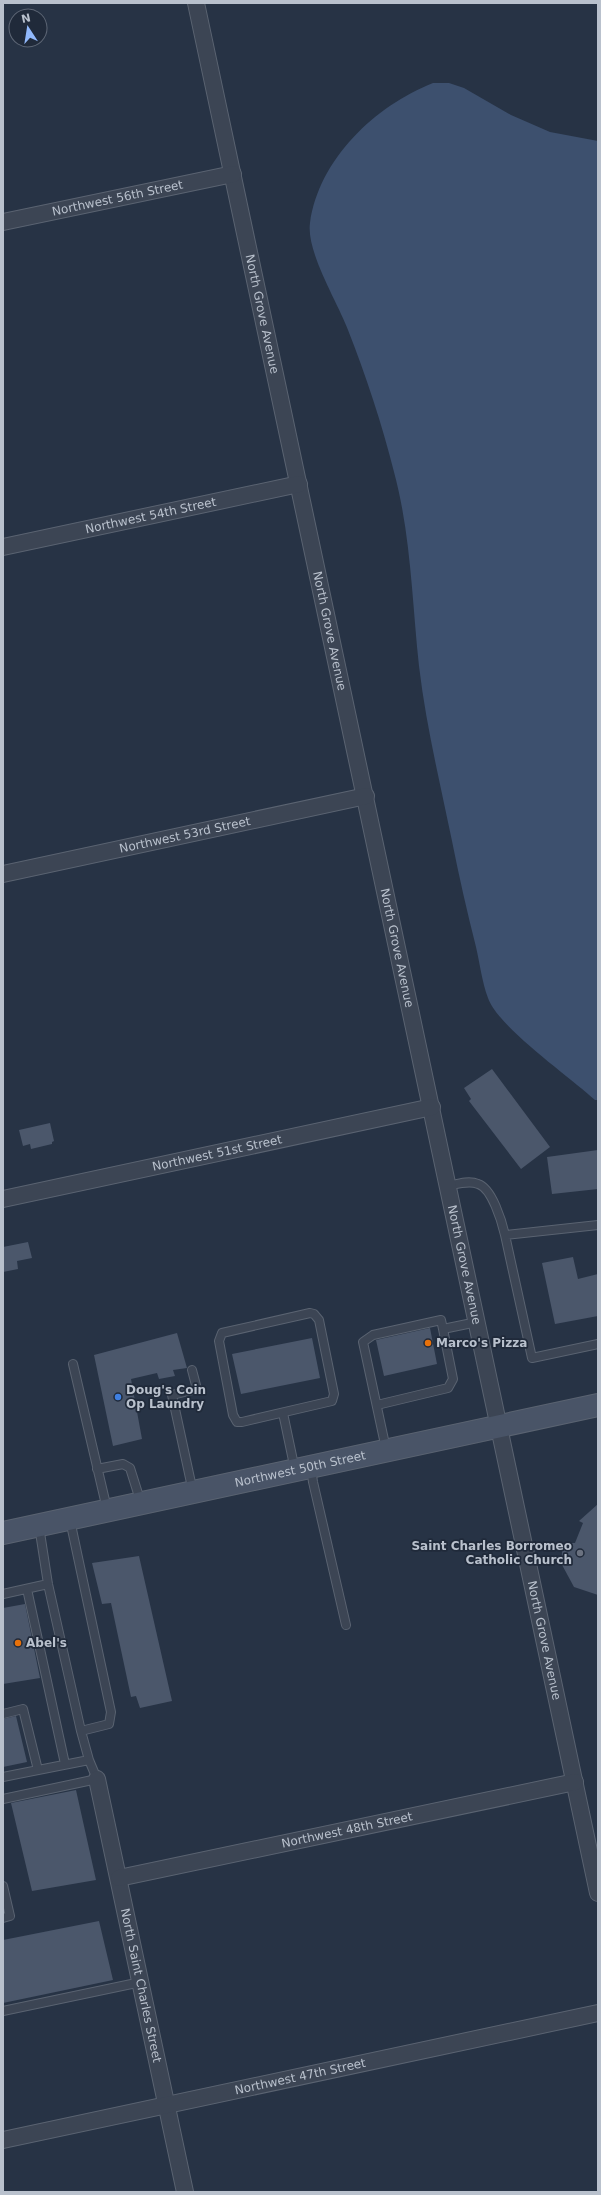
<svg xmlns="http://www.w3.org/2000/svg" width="601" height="2195" font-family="'DejaVu Sans',sans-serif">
<rect width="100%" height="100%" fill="#273345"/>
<path fill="#3d506e" d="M433,83H449L464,88L511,115L550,132L598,141V1100H595C569,1076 498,1027 488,998C482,982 480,964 476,947C467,912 459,876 452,841C440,783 426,725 419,666C412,601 411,535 394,472C382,424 366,376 348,330C338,303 306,252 310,223C319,159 375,106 433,83Z"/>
<path fill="#4b576b" d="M492,1069L550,1147L521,1169L469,1101L471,1099L464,1088Z
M50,1123L54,1141L52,1142V1144L31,1149L30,1144L23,1146L19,1130Z
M598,1150V1189L552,1194L547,1157Z
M28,1242L32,1258L17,1261L18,1269L3,1272V1247Z
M573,1257L578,1279L598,1274V1316L555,1324L542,1263Z
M430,1328L437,1364L384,1376L376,1340Z
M177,1333L187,1368L173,1370L175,1376L159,1379L157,1373L131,1379L142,1439L113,1446L94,1355Z
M312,1338L320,1378L241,1394L232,1354Z
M598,1504V1595L574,1587L561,1563L563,1543H575L583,1523L579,1521Z
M139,1556L172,1701L140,1708L136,1696L131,1697L111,1603L102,1604L92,1563Z
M25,1604L40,1678L3,1684V1608Z
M16,1716L27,1762L3,1767V1719Z
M76,1790L96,1880L32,1891L11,1803Z
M99,1921L113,1980L3,2003V1940Z"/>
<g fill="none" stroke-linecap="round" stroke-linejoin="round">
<g stroke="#5a6371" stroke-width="10">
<path id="lane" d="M448,1186C457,1184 469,1180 478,1184C492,1188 502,1222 505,1235L598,1225
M505,1235L532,1358L598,1344
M310,1313L314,1314L319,1320L334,1394L332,1401L242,1422H237L233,1415L219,1341L222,1333Z
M73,1364L107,1509
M192,1370L197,1389L172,1395L193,1492
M377,1405L448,1388L453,1379L443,1329
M283,1413L295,1470
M386,1449L363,1342L373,1335L441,1320L443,1329L477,1322
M311,1468L313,1482L346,1625
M97,1469L123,1464L130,1468L141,1503
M70,1520L111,1712L109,1724L81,1731
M27,1589L65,1764
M3,1594L48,1584
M3,1714L23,1709L38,1770
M3,1777L89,1760
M3,1799L97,1779L89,1760L81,1731L48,1584L39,1526
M3,1886L10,1916L3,1918
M3,2011L141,1982"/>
</g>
<g stroke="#5a6371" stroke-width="18">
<g id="street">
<path id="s1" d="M196,3L598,1893"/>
<path id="s2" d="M3,222L233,174"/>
<path id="s3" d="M3,547L299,484"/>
<path id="s4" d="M3,874L366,796"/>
<path id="s5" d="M3,1199L432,1107"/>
<path id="s6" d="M97,1779L185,2192"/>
<path id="s7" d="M119,1878L575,1782"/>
<path id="s8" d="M3,2140L598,2013"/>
</g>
</g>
<g stroke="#5a6371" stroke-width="24">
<g id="secondary">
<path id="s9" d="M3,1533L598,1405"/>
</g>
</g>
<use href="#lane" stroke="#3c4554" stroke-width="8"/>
<use href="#street" stroke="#3c4554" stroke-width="16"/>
<use href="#secondary" stroke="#495467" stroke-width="22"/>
</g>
<g fill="#e8710a" stroke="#202a3a" stroke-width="1.5">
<circle cx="428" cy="1343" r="4"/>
<circle cx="18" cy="1643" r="4"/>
</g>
<circle fill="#3f7fe0" stroke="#202a3a" stroke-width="1.5" cx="118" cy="1397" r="4"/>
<circle fill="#6b7280" stroke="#202a3a" stroke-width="1.5" cx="580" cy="1553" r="4"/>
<g text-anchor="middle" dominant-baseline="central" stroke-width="3.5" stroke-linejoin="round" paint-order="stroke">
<g font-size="12" fill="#b9c1cd" stroke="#202a3a">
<text stroke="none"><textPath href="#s2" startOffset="117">Northwest 56th Street</textPath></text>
<text stroke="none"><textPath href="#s1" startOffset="318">North Grove Avenue</textPath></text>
<text stroke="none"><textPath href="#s3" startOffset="151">Northwest 54th Street</textPath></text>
<text stroke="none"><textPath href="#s1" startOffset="642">North Grove Avenue</textPath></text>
<text stroke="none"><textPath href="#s4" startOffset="186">Northwest 53rd Street</textPath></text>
<text stroke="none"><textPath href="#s1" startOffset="966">North Grove Avenue</textPath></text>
<text stroke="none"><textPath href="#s5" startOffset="219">Northwest 51st Street</textPath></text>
<text stroke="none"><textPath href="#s1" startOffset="1290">North Grove Avenue</textPath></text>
<text stroke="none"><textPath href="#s9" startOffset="304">Northwest 50th Street</textPath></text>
<text stroke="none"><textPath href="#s1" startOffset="1674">North Grove Avenue</textPath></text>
<text stroke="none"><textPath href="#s7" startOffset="233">Northwest 48th Street</textPath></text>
<text stroke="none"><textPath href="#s6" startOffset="211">North Saint Charles Street</textPath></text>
<text stroke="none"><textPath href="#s8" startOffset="304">Northwest 47th Street</textPath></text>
</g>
<g font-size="12" font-weight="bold" fill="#b9c1cd" stroke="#202a3a" text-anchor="start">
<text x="436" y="1343">Marco's Pizza</text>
<text x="126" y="1390">Doug's Coin<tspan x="126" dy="14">Op Laundry</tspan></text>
<text x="572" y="1546" text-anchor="end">Saint Charles Borromeo<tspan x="572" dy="14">Catholic Church</tspan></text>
<text x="26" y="1643">Abel's</text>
</g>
</g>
<rect width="601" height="2195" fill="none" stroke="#b9c1cd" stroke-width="8"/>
<g transform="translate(28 28) rotate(348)"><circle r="19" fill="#202a3a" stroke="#5d6675"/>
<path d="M0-3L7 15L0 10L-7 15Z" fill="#91b8fb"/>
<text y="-6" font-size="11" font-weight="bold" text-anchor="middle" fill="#b9c1cd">N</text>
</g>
</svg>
